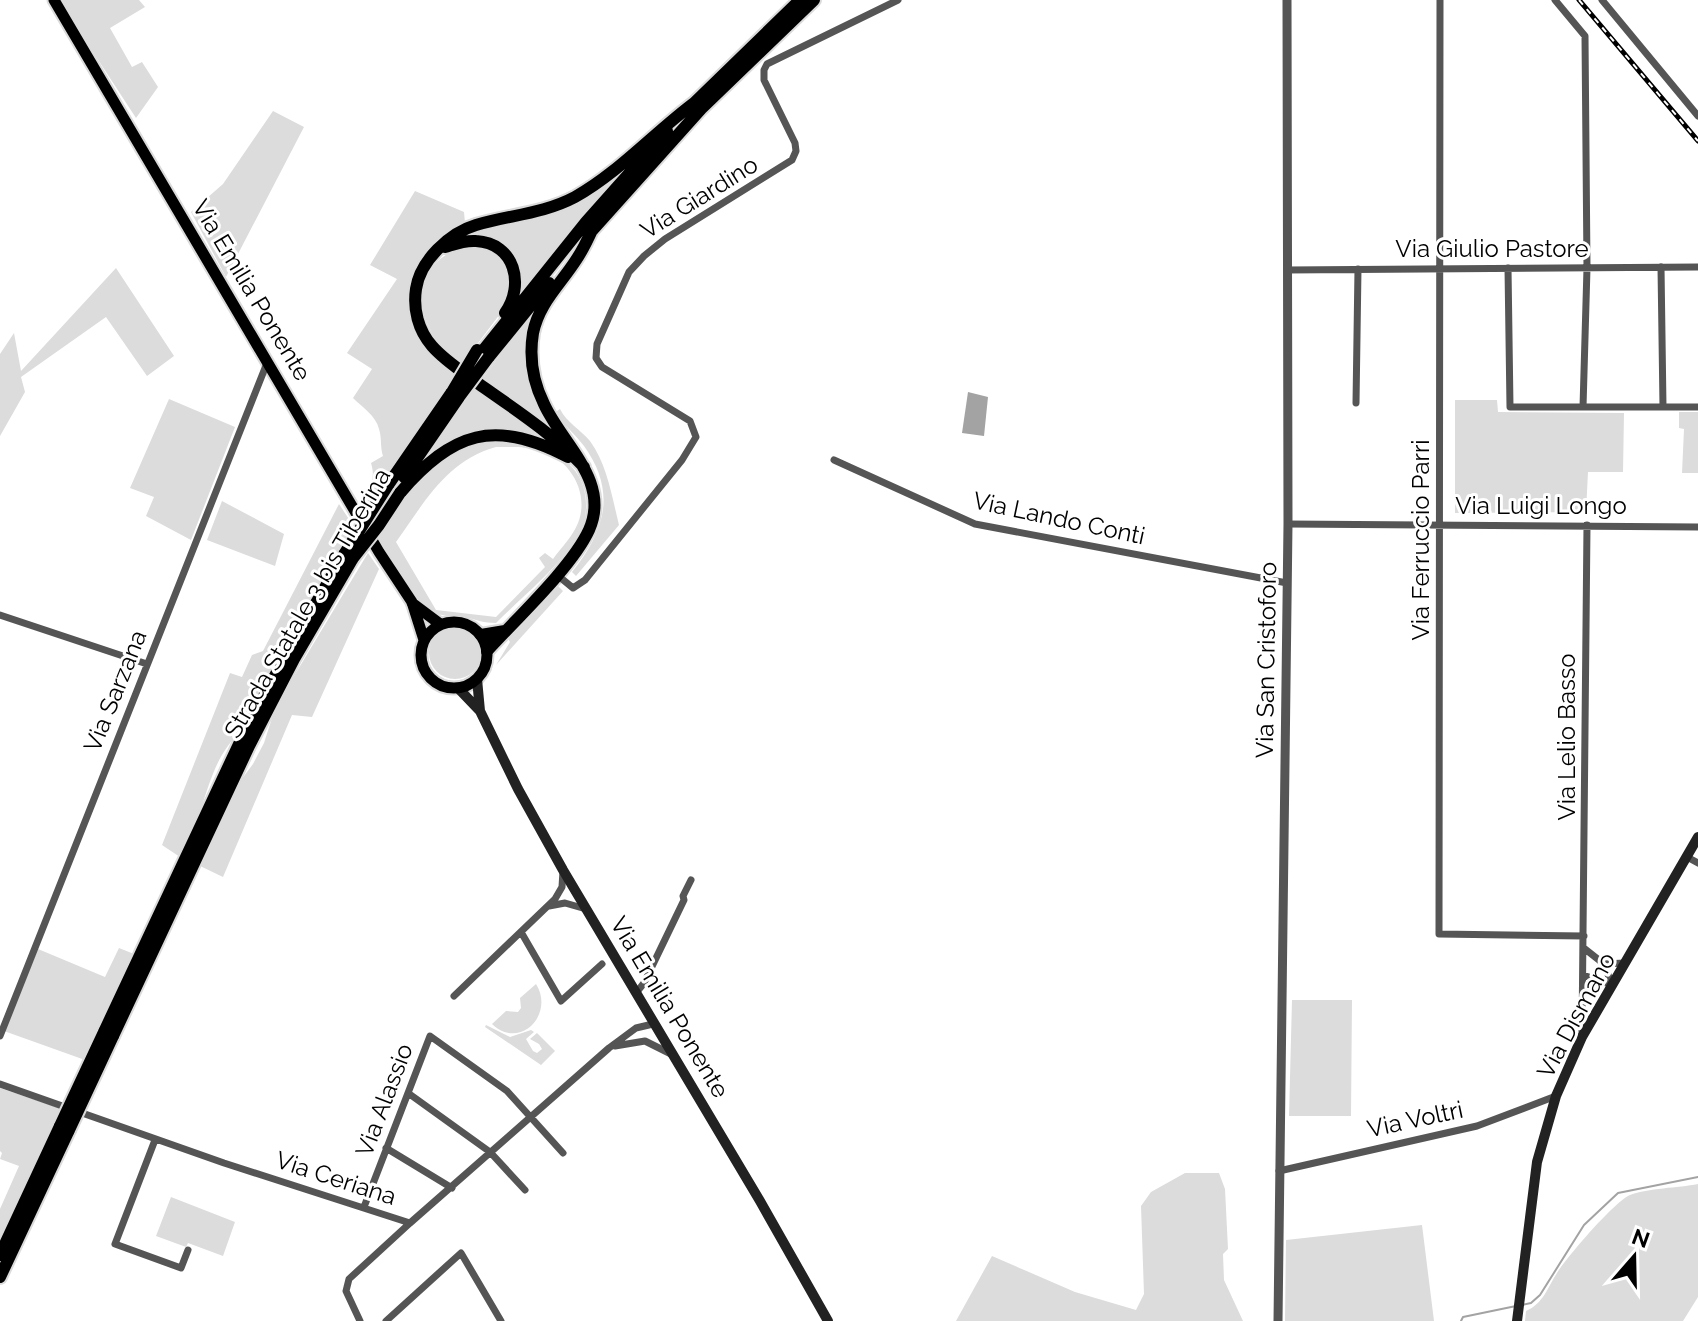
<svg xmlns="http://www.w3.org/2000/svg" width="1698" height="1321" font-family="Raleway,sans-serif">
<rect width="100%" height="100%" fill="#fff"/>
<path fill="#dcdcdc" fill-rule="evenodd" d="M59,0H139L145,7L110,28L132,67L142,62L158,87L136,118Z
M273,111L304,127L226,277L191,212L223,184Z
M622,170L624,172L519,299C526,254 510,237 465,236L477,229L512,222Z
M415,191L464,212L465,223C409,250 416,273 416,328L455,373L366,511L361,503C370,489 376,479 371,463L383,456C380,447 382,438 379,429C376,416 362,407 353,398L372,369L347,353L397,279L370,265Z
M480,245L493,250L504,259L512,288L506,306L463,363C454,355 441,348 435,338C407,295 427,247 480,245Z
M116,268L174,356L147,376L106,317L21,377L25,392L0,436V354L14,333L21,371Z
M542,299L528,358L560,434L483,378Z
M476,386L562,448C509,421 475,423 426,457Z
M169,399L235,427L191,540L146,516L154,497L130,488Z
M1455,400H1497L1498,412L1624,413L1623,472H1588L1586,512L1455,513Z
M560,409C567,423 580,429 590,441C607,464 612,497 619,525L576,576L572,572C605,531 617,492 584,446C575,434 564,425 554,413Z
M1679,412H1698V473H1682L1684,429L1679,428Z
M487,438C530,438 588,454 586,507C586,515 584,525 581,531C563,564 523,596 496,623C484,623 477,620 465,617C455,615 445,617 434,613C410,603 391,560 378,538C411,488 427,455 487,438ZM496,447C510,447 526,446 540,450C570,459 590,493 578,523C573,536 561,548 553,559L545,553L539,558L545,567L496,617L436,610L396,542C424,503 447,460 496,447Z
M222,501L284,534L275,566L207,540Z
M339,504L354,527L320,583L238,734C217,755 210,781 201,809C195,825 187,841 180,857L162,845L230,673L242,677L252,655L263,651Z
M368,553L379,569L312,717L292,715L223,877L198,865L235,788L253,764L264,743L272,718L291,681Z
M558,586L563,591L496,665L510,642L507,637Z
M429 653a26 26 0 1 1 52 0a26 26 0 1 1-52 0Z
M119,948L134,954L85,1060L4,1031L38,949L105,977Z
M536,984C555,1014 520,1051 492,1024L506,1011L518,1012L521,1008L520,998Z
M1292,1000H1352L1351,1116H1289Z
M486,1025L510,1037L531,1030L534,1032L526,1039L533,1051L537,1053L542,1049L539,1044L530,1039L537,1033L555,1051L541,1065L485,1027Z
M0,1088L62,1109L0,1241V1209L19,1166L0,1159L2,1153L0,1151Z
M1185,1173H1219L1225,1189L1228,1249L1223,1254L1224,1280L1243,1321H956L992,1256L1075,1292L1136,1310L1144,1294L1141,1206L1151,1192Z
M1698,1184V1297L1683,1321H1525L1526,1311C1543,1304 1548,1287 1557,1273C1568,1256 1614,1202 1630,1195C1648,1188 1678,1188 1698,1184Z
M171,1197L235,1222L223,1256L188,1243L186,1247L156,1236Z
M1422,1225L1434,1321H1285L1286,1240Z"/>
<path fill="#a3a3a3" d="M968,392L988,397L984,436L962,433Z"/>
<g fill="none" stroke-linecap="round" stroke-linejoin="round">
<path stroke="#a3a3a3" stroke-width="2" d="M1522,1305L1531,1303L1540,1295L1584,1225L1618,1193L1698,1177
M1461,1321L1463,1317L1516,1306"/>
<g stroke="#dbdbdb" stroke-width="15">
<path id="primary" d="M54,0L379,552L412,602L424,640
M412,603L440,624
M421 655a33 33 0 1 1 66 0a33 33 0 1 1-66 0Z"/>
</g>
<g stroke="#dbdbdb" stroke-width="16">
<path id="trunk" d="M691,106L800,0
M589,234L701,109L814,0
M445,247C455,244 465,240 476,241C515,243 525,285 505,313
M481,353L586,222L667,131
M488,358L549,283
M584,467C553,434 516,410 479,384C463,372 445,361 432,346C418,330 413,309 416,289C420,261 449,233 476,225C509,215 543,214 575,197C618,173 654,133 694,103
M404,477L459,397
M388,485L452,392
M400,493C452,432 495,418 568,457
M481,635L505,631
M487,651C516,619 572,567 589,530C611,481 562,444 544,404C533,382 529,358 533,333C539,303 560,285 576,260C583,250 588,239 593,228
M104,1032L240,742L286,655L345,553
M113,1036L249,746L294,659L353,558
M0,1255L60,1126
M0,1277L69,1130"/>
</g>
<path stroke="#555" stroke-width="7" d="M1440,0L1439,934L1584,936
M1555,0L1585,36L1587,268L1583,407
M1602,0L1698,116
M1661,267L1663,407
M1508,268L1510,407H1698
M1287,270L1698,267
M1356,403L1358,269
M834,460L975,524L1287,583
M1288,524L1698,527
M556,574L573,588L585,580L682,460L696,437L690,421L602,367L596,358L597,344L629,272L644,256L665,239L792,160L796,151L795,143L764,80V70L767,64L898,0
M0,615L147,664
M1687,857L1698,863
M549,906L565,903L586,909
M521,932L561,1001L602,964
M1585,949L1604,964L1625,963
M1604,964L1612,985
M1583,975L1612,985
M636,993L644,983L684,900L683,896L691,880
M454,996L555,899L562,887L563,871
M1582,1035L1587,525
M0,1036L267,363
M615,1046L645,1041L671,1054
M0,1084L224,1163L410,1223L609,1048L636,1028L653,1024
M408,1093L490,1152L525,1190
M155,1140L115,1244L181,1268L188,1250
M386,1148L452,1188
M1279,1171L1477,1126L1556,1096
M364,1207L430,1036L507,1091L563,1153
M360,1321L346,1291L349,1279L410,1223
M386,1321L461,1253L501,1321"/>
<path stroke="#555" stroke-width="9" d="M1278,1321L1288,524L1287,0"/>
<path stroke="#222" stroke-width="10" d="M477,679L480,711
M458,688L480,711L518,789L563,870L760,1201L828,1321
M1517,1321L1537,1162L1556,1096L1582,1037L1698,837"/>
<use href="#primary" stroke="#000" stroke-width="11"/>
<use href="#trunk" stroke="#000" stroke-width="12"/>
<g stroke="#000" stroke-width="5">
<path id="rail" d="M1579,0L1698,141"/>
</g>
<use href="#rail" stroke="#fff" stroke-width="2" stroke-dasharray="6" stroke-linecap="butt"/>
<g stroke="#dbdbdb" stroke-width="16" stroke-linecap="butt">
<path id="trunk-bridge" d="M452,392L477,350
M459,397L488,358
M345,553L388,485
M353,558L379,525L400,493
M60,1126L104,1032
M69,1130L113,1036"/>
</g>
<use href="#trunk-bridge" stroke="#000" stroke-width="12"/>
</g>
<g text-anchor="middle" dominant-baseline="central" stroke-width="6" stroke-linejoin="round" paint-order="stroke">
<g font-size="24" fill="#000" stroke="#fff">
<text transform="translate(699 197) rotate(-32)">Via Giardino</text>
<text x="1492" y="248">Via Giulio Pastore</text>
<text transform="translate(252 290) rotate(59)">Via Emilia Ponente</text>
<text x="1541" y="505">Via Luigi Longo</text>
<text transform="translate(1059 518) rotate(12)">Via Lando Conti</text>
<text transform="translate(1420 540) rotate(-90)">Via Ferruccio Parri</text>
<text transform="translate(307 603) rotate(-60)">Strada Statale 3 bis Tiberina</text>
<text transform="translate(1266 660) rotate(-89)">Via San Cristoforo</text>
<text transform="translate(115 691) rotate(-68)">Via Sarzana</text>
<text transform="translate(1566 737) rotate(-90)">Via Lelio Basso</text>
<text transform="translate(670 1007) rotate(59)">Via Emilia Ponente</text>
<text transform="translate(1576 1015) rotate(-62)">Via Dismano</text>
<text transform="translate(384 1100) rotate(-69)">Via Alassio</text>
<text transform="translate(1415 1119) rotate(-12)">Via Voltri</text>
<text transform="translate(336 1178) rotate(18)">Via Ceriana</text>
</g>
</g>
<g transform="translate(1634 1257) rotate(20)" stroke="#ffffff" stroke-width="6" paint-order="stroke">
<path d="M0-6L14 30L0 20L-14 30Z" fill="#000000"/>
<text y="-12" font-size="22" font-weight="bold" text-anchor="middle" fill="#000000">N</text>
</g>
</svg>
